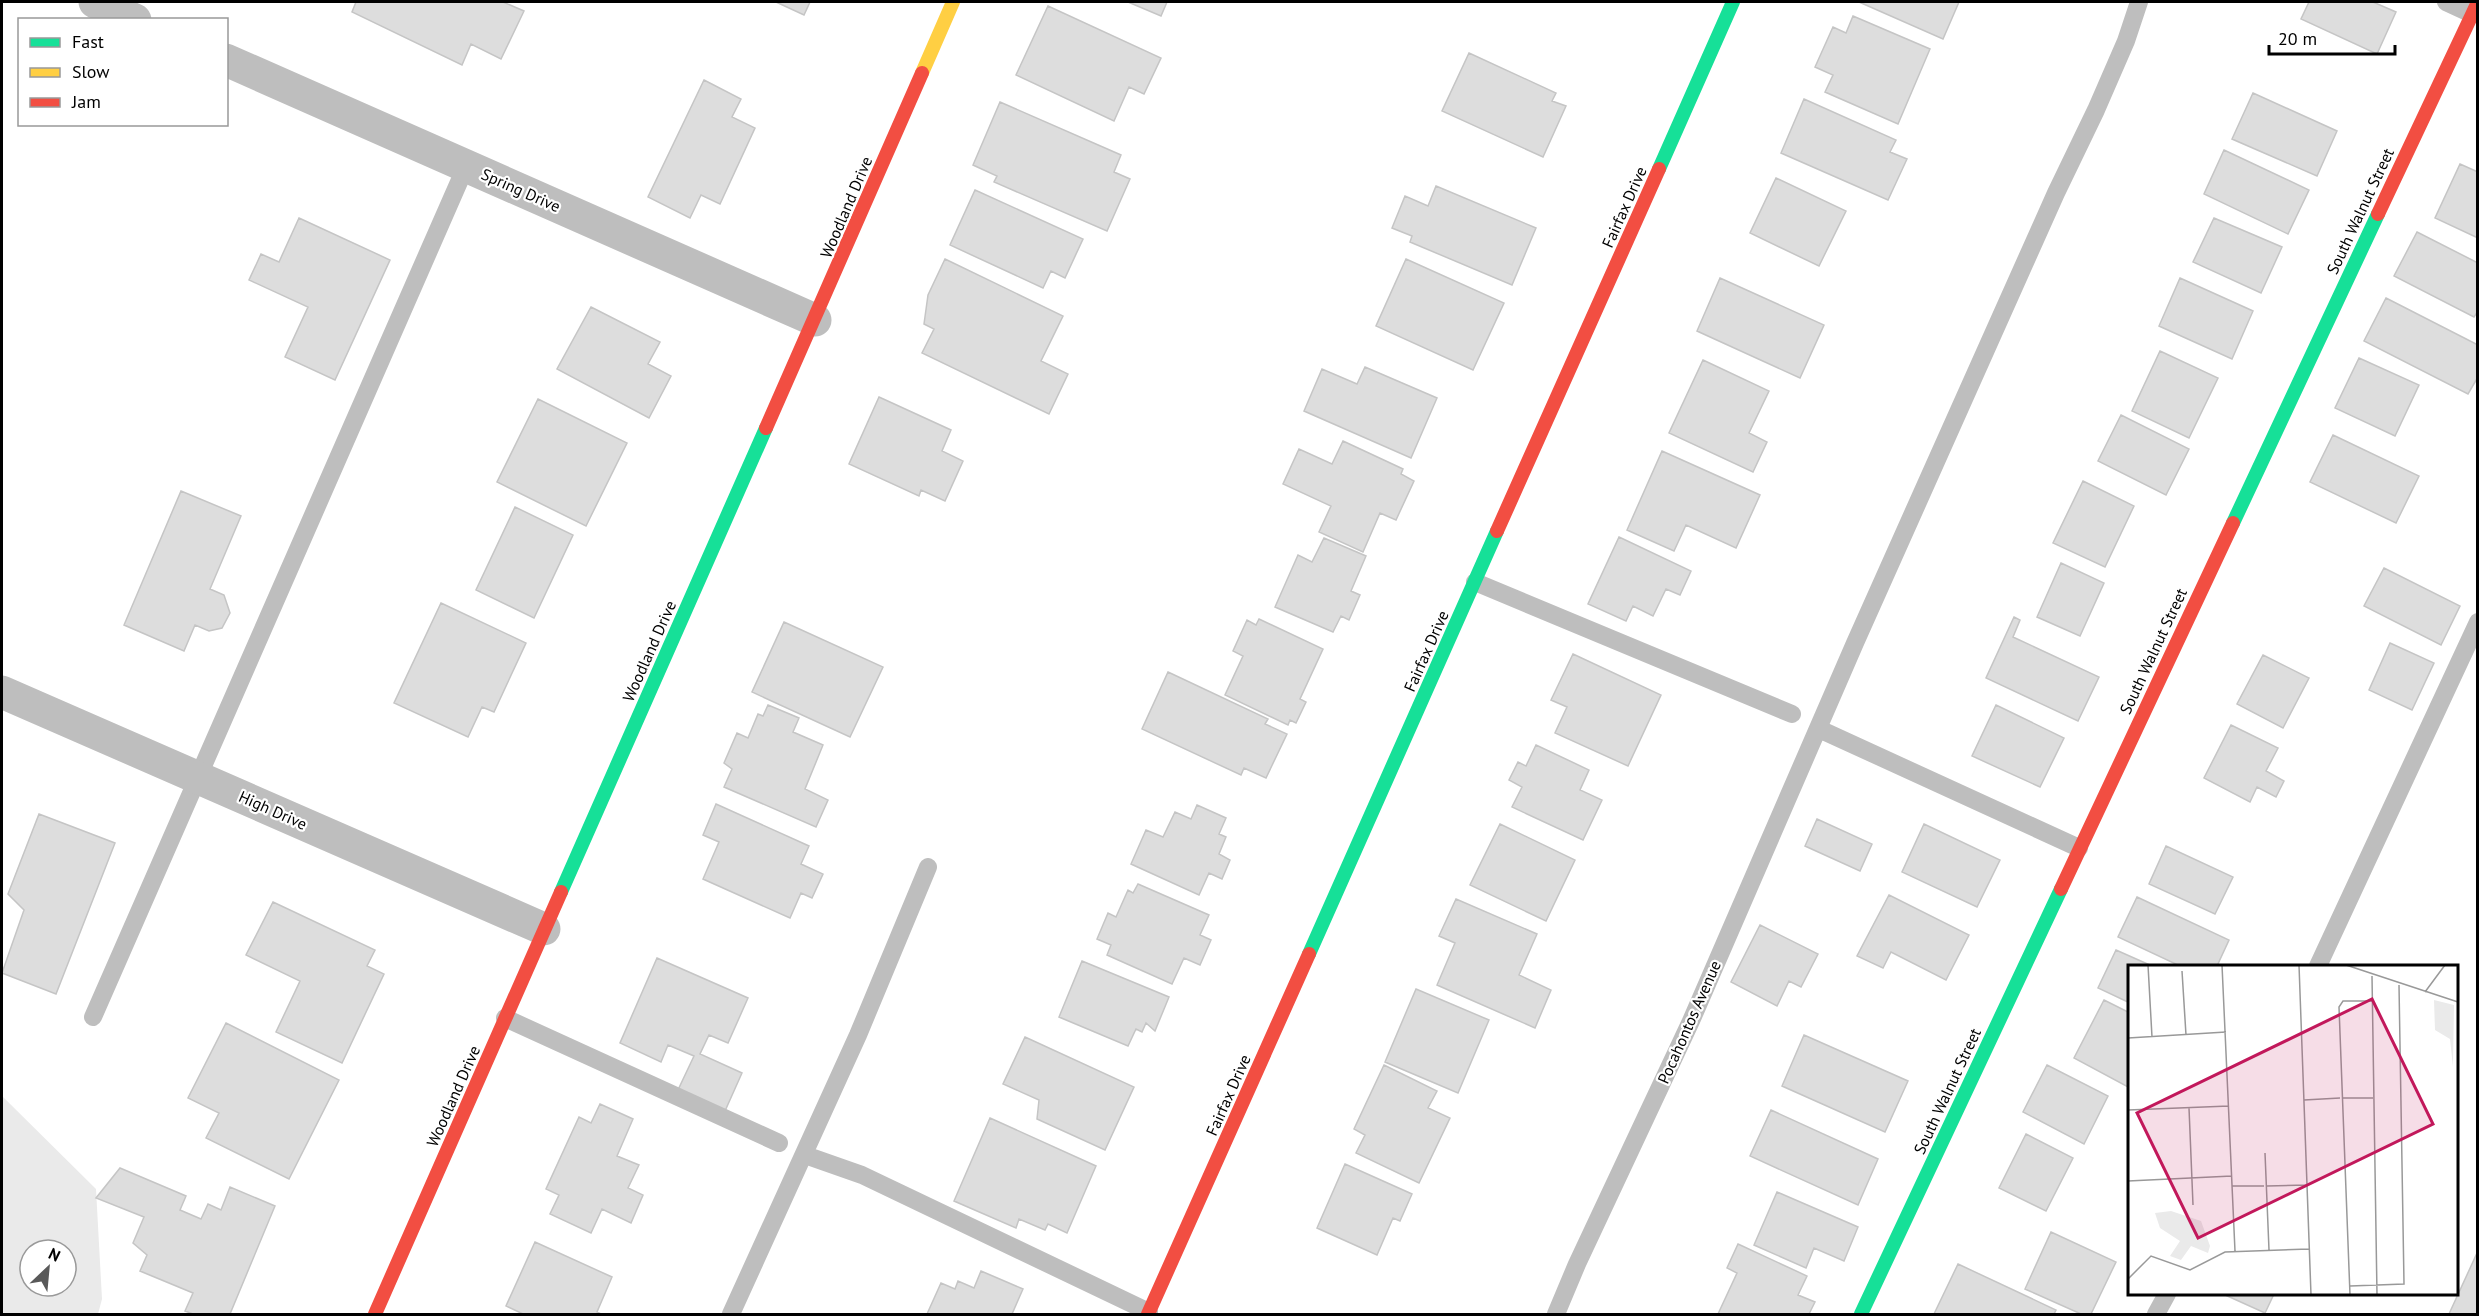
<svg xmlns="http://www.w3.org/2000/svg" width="2479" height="1316" font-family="'PT Sans',sans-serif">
<rect width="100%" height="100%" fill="#fff"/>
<path fill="#eaeaea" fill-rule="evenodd" d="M2,1096L96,1189L102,1299L98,1314H2ZM30,1250H66V1286H30Z"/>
<path fill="#ddd" stroke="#c5c5c5" stroke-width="1.5" d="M356,2H503L524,11L501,59L471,44L462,65L352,12Z
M776,2H810L804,15Z
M1128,2H1167L1161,16Z
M1859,2H1959L1943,39Z
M2309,2H2373L2396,12L2377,54L2301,19Z
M1048,6L1161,58L1144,94L1129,87L1114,121L1016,75Z
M1853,16L1930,49L1898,124L1825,92L1833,75L1815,67L1833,27L1846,33Z
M1469,53L1556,93L1552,101L1566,106L1543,157L1442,111Z
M704,80L741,99L732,117L755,128L720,204L701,195L690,218L648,197Z
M2253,93L2337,131L2317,176L2232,139Z
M1804,99L1896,140L1890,152L1907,159L1888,200L1781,153Z
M1000,102L1121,155L1114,172L1130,179L1107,231L994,182L997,176L973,165Z
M2224,150L2309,190L2288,234L2204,194Z
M2460,164L2478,172V238L2435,218Z
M1776,178L1846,211L1819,266L1750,233Z
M1436,186L1536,228L1512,285L1410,242L1412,236L1392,228L1405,196L1428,206Z
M975,190L1083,239L1065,278L1051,271L1043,288L950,245Z
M299,218L390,260L335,380L285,357L308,307L249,280L261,254L279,262Z
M2214,218L2282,247L2261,293L2193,262Z
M2417,232L2478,263V311L2474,317L2394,276Z
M945,259L1063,316L1041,361L1068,374L1049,414L922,353L934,329L924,324L928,295Z
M1406,259L1504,303L1473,370L1376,326Z
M1720,278L1824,325L1800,378L1697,331Z
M2180,278L2253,311L2232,359L2159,326Z
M2386,298L2478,345V377L2468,394L2364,341Z
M591,307L660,342L648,364L671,376L649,418L557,369Z
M2160,351L2218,378L2189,438L2132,411Z
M2359,358L2419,385L2395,436L2335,408Z
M1703,360L1769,391L1749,433L1767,442L1753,472L1669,433Z
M1365,367L1437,398L1411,458L1304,411L1322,369L1357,384Z
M879,397L951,430L942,451L963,461L945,501L921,490L919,496L849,464Z
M538,399L627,443L586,526L497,482Z
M2121,415L2189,449L2166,495L2098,461Z
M2333,435L2419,476L2396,523L2310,482Z
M1343,441L1403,469L1401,474L1414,481L1396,520L1380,513L1363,552L1319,532L1331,506L1283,484L1299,449L1332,464Z
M1662,451L1760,495L1736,548L1686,525L1674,551L1627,530Z
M2083,481L2134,506L2105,567L2053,543Z
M181,491L241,516L210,589L224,595L230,613L222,628L209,631L195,625L184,651L124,625Z
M515,507L573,535L534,618L476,590Z
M1619,537L1691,571L1680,595L1666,589L1653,616L1633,606L1626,621L1588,604Z
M1324,538L1366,556L1351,591L1360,595L1349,620L1341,616L1333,632L1275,607L1298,555L1312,562Z
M2061,563L2104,583L2080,636L2037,617Z
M2384,568L2460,606L2441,645L2364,606Z
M441,603L526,643L494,712L482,707L468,737L394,703Z
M2014,617L2020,620L2013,637L2099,677L2078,721L1986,678Z
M1259,619L1323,649L1300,699L1306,702L1296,723L1290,720L1288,725L1225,695L1243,656L1233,651L1247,620L1256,625Z
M784,622L883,667L850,737L752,692Z
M2390,643L2434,663L2412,710L2369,690Z
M1573,654L1661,695L1628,766L1555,733L1567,707L1551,700Z
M2263,655L2309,678L2283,728L2237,704Z
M1168,672L1268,719L1265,724L1287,734L1266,778L1244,768L1241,775L1142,729Z
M768,705L799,718L793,732L823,745L805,789L828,800L816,827L724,787L732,769L724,763L737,733L748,738L758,714L763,716Z
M1996,705L2064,738L2040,787L1972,756Z
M2231,725L2278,748L2266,771L2284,781L2276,797L2257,787L2250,802L2204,778Z
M1536,745L1589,770L1580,790L1602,800L1583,840L1512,807L1522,787L1509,780L1518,762L1526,766Z
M716,804L809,846L801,864L823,874L812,898L801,893L790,918L703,879L719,842L703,835Z
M1197,805L1226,818L1219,834L1226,837L1219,854L1230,860L1222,879L1209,873L1199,895L1131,864L1146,830L1163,837L1175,812L1191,819Z
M39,814L115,843L56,994L2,973L24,910L8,894Z
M1817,819L1872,844L1860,871L1805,846Z
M1500,824L1575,860L1546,921L1470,885Z
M1924,824L2000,860L1977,907L1902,872Z
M2166,846L2233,877L2215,914L2149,884Z
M1138,884L1209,915L1200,935L1211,940L1200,965L1184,958L1172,984L1107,955L1111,945L1097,939L1108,913L1116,917L1128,890L1133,893Z
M1889,895L1969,935L1946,980L1891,952L1883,968L1857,956Z
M2137,897L2229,940L2217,966H2180L2118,937Z
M1456,899L1537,934L1519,975L1551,990L1535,1028L1437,985L1455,943L1439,936Z
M273,902L375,950L367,966L384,974L342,1063L276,1032L300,981L246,955Z
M1760,925L1818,954L1801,987L1789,981L1777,1006L1731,982Z
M2116,950L2152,966H2130V1003L2098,988Z
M657,958L748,998L728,1043L709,1035L700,1054L742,1073L725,1111L678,1090L694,1056L668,1045L661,1062L620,1043Z
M1082,961L1169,997L1155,1031L1146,1023L1142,1032L1136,1029L1128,1046L1059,1017Z
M1416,989L1489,1020L1458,1093L1385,1062Z
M2104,1000L2130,1013V1088L2074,1058Z
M226,1023L339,1080L289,1179L206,1138L219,1113L188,1098Z
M1804,1035L1908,1081L1885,1132L1782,1086Z
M1025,1037L1134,1087L1105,1150L1037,1119L1039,1100L1003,1084Z
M1384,1065L1437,1091L1428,1108L1450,1118L1419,1183L1356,1153L1365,1135L1354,1129Z
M2047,1065L2108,1096L2084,1144L2023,1112Z
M600,1104L633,1119L617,1156L639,1165L628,1188L643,1195L631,1223L602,1209L591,1233L550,1214L559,1195L546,1189L579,1117L591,1123Z
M1771,1110L1878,1159L1858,1205L1750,1156Z
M990,1118L1096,1166L1067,1233L1048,1224L1045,1230L1019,1219L1016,1228L954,1201Z
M2026,1134L2073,1158L2046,1211L1999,1188Z
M1345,1164L1412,1194L1400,1221L1393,1218L1377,1255L1317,1228Z
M120,1168L186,1196L180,1210L201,1219L208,1204L221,1210L230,1187L275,1206L230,1314H193L185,1311L193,1293L140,1271L147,1255L133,1243L144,1217L96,1198Z
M1777,1192L1858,1227L1844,1261L1814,1248L1806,1268L1754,1245Z
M2051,1232L2116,1262L2091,1314H2081L2025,1289Z
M535,1242L612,1277L597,1312L601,1314H523L506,1306Z
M1738,1244L1807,1276L1798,1295L1815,1302L1809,1314H1718L1737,1273L1727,1268Z
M2477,1253L2478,1314H2449Z
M1958,1264L2056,1310L2054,1314H1934Z
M981,1271L1023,1289L1012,1314H927L941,1283L955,1289L958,1281L974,1288Z
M2223,1294H2274L2265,1313Z"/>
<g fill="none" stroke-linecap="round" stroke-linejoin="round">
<path stroke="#bebebe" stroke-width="18" d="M2446,2L2472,14
M1475,582L1792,714
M1819,729L2079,848
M2318,966L2478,622
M93,1017L466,166
M505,1018L779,1143
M805,1155L862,1175L1149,1312
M731,1314L858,1035L928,867
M1556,1314L1577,1264L1691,1021L1855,643L2056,193L2096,110L2126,41L2139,2
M2156,1314L2167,1294"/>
<path stroke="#bebebe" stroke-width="33" d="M95,2L135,20
M226,60L815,320
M2,692L544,929"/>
<path stroke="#16e098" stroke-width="14" d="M1659,169L1733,2
M2233,523L2378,214
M561,892L766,428
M1309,954L1497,531
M1861,1314L2061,889"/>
<path stroke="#ffcf43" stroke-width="14" d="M922,73L953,2"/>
<path stroke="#f24e42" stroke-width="14" d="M2378,214L2478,2
M766,428L922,73
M1497,531L1659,169
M2061,889L2233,523
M375,1314L561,892
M1148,1314L1309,954"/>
</g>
<g text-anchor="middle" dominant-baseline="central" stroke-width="4.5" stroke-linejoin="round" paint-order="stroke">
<g font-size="16" fill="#000" stroke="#fff">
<text transform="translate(521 190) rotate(24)">Spring Drive</text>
<text transform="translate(846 207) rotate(-67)">Woodland Drive</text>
<text transform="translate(1624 207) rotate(-66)">Fairfax Drive</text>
<text transform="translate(2360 211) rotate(-65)">South Walnut Street</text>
<text transform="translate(649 651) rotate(-66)">Woodland Drive</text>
<text transform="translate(1426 651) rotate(-66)">Fairfax Drive</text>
<text transform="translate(2153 651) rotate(-65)">South Walnut Street</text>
<text transform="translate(273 810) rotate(24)">High Drive</text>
<text transform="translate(1689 1022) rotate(-66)">Pocahontos Avenue</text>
<text transform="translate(1947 1091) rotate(-65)">South Walnut Street</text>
<text transform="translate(1228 1095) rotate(-66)">Fairfax Drive</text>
<text transform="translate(453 1096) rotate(-66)">Woodland Drive</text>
</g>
</g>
<g transform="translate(2128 965)">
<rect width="330" height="330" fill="#fff"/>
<path d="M306,35L326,40L325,102L322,74L307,65ZM43,246L73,256L82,281L80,288L63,281L53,295L42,291L52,276L32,263L27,248Z" fill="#eaeaea"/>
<path fill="none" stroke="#999" stroke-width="1.5" d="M20,0L24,72M94,0L107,286M171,0L183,330M218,0L330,37M54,6L58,70M244,11L249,330M297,27L317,0M330,39V108M0,73L98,67M215,133H245M176,135L212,133M61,143L65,240M0,145L101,141M137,188L141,285M0,216L104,211M104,221H136M139,221L179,220M0,314L23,291L62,305L97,287L181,284M222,321L276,319L271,20M222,330L211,42L215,36H244"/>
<path fill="#c2185b" fill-opacity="0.15" stroke="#c2185b" stroke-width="3" d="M244,34L305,159L70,273L9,148Z"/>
<rect width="330" height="330" fill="none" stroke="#000" stroke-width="3"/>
</g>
<rect width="2479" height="1316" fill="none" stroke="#000000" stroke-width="6"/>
<rect x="18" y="18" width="210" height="108" fill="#ffffff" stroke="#999999" stroke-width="1.5"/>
<rect x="30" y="38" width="30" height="9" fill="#16e098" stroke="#999999" stroke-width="1.5"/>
<text x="72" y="48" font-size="18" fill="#000000">Fast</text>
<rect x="30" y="68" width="30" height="9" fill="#ffcf43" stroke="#999999" stroke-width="1.5"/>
<text x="72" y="78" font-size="18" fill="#000000">Slow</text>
<rect x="30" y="98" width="30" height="9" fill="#f24e42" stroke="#999999" stroke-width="1.5"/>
<text x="72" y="108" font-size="18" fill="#000000">Jam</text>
<g transform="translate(48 1268) rotate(26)"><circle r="28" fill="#ffffff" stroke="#999999" stroke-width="1.5"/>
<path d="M0-4.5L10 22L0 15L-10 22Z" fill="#595959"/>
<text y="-9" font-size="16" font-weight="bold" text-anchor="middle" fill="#000000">N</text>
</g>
<path d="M2269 45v9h126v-9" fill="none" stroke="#000000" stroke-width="3"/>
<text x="2278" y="45" font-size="18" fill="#000000" stroke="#ffffff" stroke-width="4.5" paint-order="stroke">20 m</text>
</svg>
